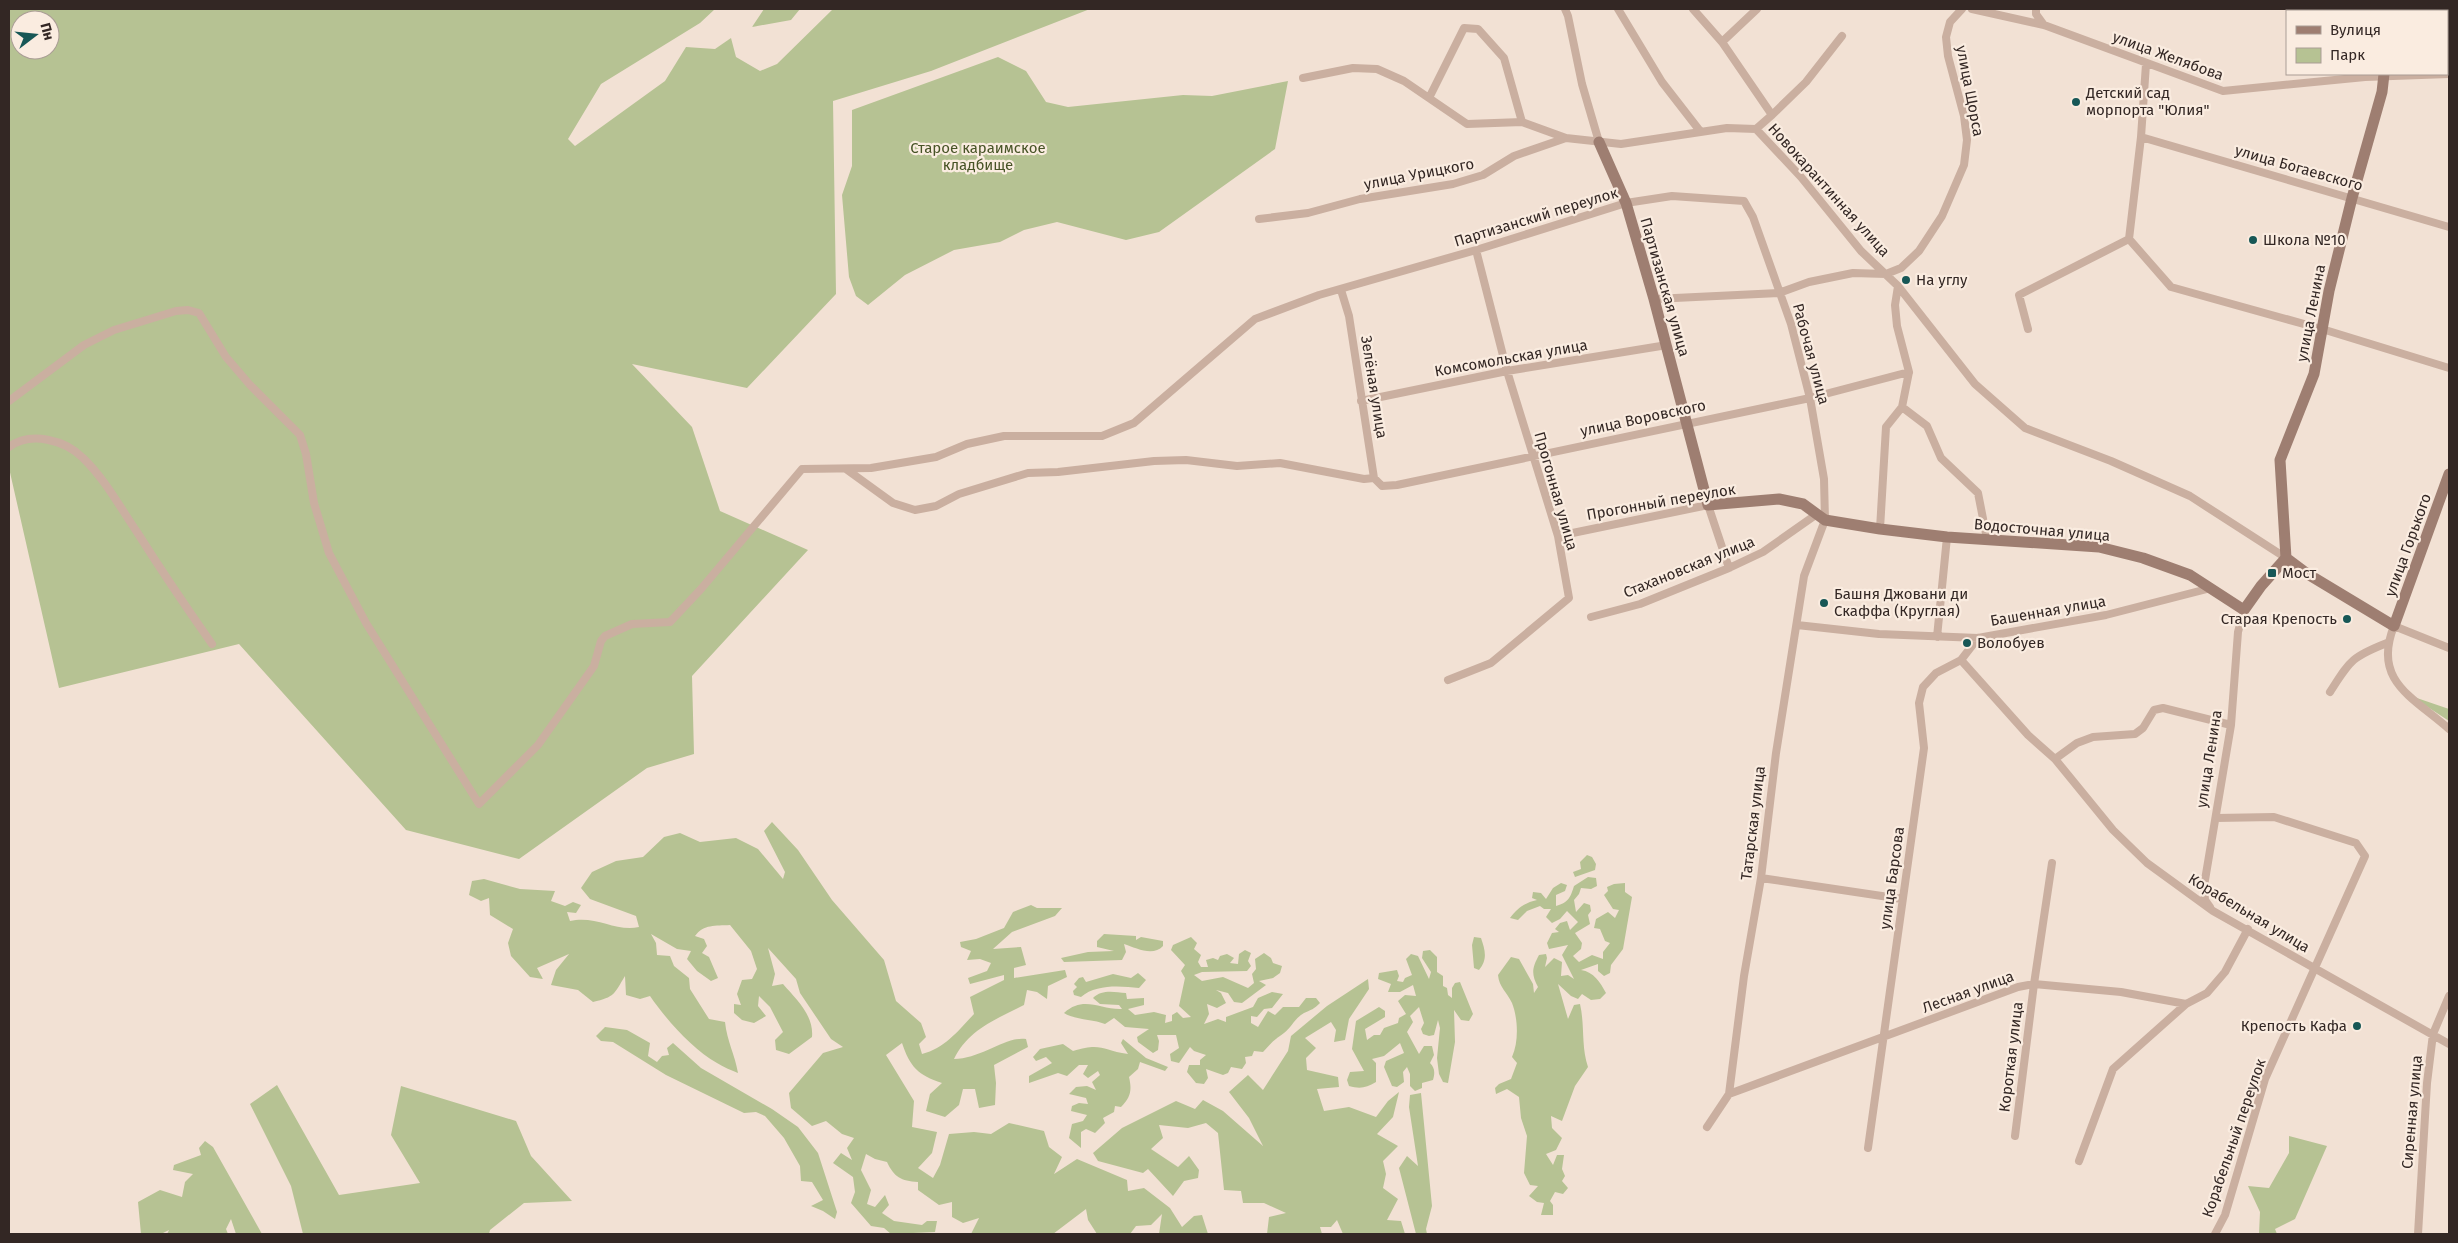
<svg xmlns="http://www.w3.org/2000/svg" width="2458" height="1243" font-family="'Fira Sans',sans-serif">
<rect width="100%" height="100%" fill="#f2e1d4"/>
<path fill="#b6c293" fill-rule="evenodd" d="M9,9H715L700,23L601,84L568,139L575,146L665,81L686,47L715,49L731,38L736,57L760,71L777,64L833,9H1090L931,71L833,101L836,294L747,388L632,364L692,427L720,511L808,550L692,676L694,754L647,768L519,859L406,830L239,644L59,688L9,468ZM20,20H50V50H20Z
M764,9H800L791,20L752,27Z
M998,57L1026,71L1046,102L1068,107L1183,95L1212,96L1288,81L1275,149L1159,232L1126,240L1057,222L1024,230L1000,242L954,250L905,275L868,305L856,296L849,277L842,195L852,166V110Z
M2411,696L2449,709V721Z
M772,822L798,850L832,900L884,960L896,1001L921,1023L926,1037L919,1044L922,1054C945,1048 958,1031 974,1014L970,997L1004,980V975L970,984L968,978L987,971L991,963L980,959L967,960L971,951L961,947L960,942L976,939L1004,928L1013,912L1031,905L1037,908H1062L1055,916L1012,932L993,949L1021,947L1026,965L1014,968V978L1065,970L1067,977L1048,986L1047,999L1037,992L1027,990L1024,1005C996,1019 968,1030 954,1059C981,1059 1005,1036 1026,1039L1028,1047L994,1065L996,1083L995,1105L979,1108L975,1089H963L959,1105L945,1117L926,1111L930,1094L942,1083C918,1075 910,1067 902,1043L886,1055L914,1101L912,1127L937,1132L932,1153L918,1168L933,1178L940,1165L949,1134L974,1132L991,1134L1009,1123L1044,1131L1049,1147L1062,1157L1054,1174L1077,1159L1127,1180L1128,1191L1144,1188L1170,1208L1182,1227L1194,1216L1202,1215L1208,1234H1159L1162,1214L1151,1225L1136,1226L1130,1234H1097L1088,1220L1086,1209L1053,1234H971L979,1218L963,1223L952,1217V1202L939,1205L918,1190V1182C901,1181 894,1177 887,1162L875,1159L866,1154L861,1170L871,1190L867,1204L875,1207L885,1195L889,1205L882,1213L894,1221L922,1225L927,1221H937L935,1232L891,1234L884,1228L871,1226L851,1203L855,1192L853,1177L833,1163L841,1153L852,1160L847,1148L854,1138L842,1134L826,1121L812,1126L791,1108L789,1093L823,1053L843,1047L831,1039L800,993L796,979L768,948L775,974L772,986L783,984C796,999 814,1015 812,1037L789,1054L776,1050L775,1040L783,1032L770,1007L759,996L758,1006L766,1016L754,1023L742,1020L734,1013V1004L741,1005L737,994L742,980L752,979L757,969L751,951L730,925C715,926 704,924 695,936L704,939L707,946L702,953L709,957L718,978L711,981L697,971L687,959L691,951L677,949L651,934L656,943L657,955L670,956L674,966L689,978L690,989L709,1019L725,1022C727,1041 735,1055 738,1073C731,1070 723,1067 717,1063C693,1050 665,1018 650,996L640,999L626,995L625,976C614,994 615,997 593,1002L578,990L551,985L556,970L569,954L537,968L543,979L530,977L511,956L508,943L513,929L490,915L489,898L481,901L469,895L472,881L484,879L520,889L555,891L551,901L565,906L573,902L581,905L576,913L567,912L570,921C596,915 615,932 639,927L636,916L590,899L581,888L592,872L616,861L643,857L664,837L680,833L700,842L736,838L758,849L783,879L785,872L764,831Z
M1587,855L1592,857L1596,864L1595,870L1575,877L1573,872L1581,869L1580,862Z
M1588,877L1596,878L1597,886L1591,889L1581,888L1579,894L1574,900L1576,912L1584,903L1590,905L1591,911L1588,915L1590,924L1575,933L1582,943L1581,949L1573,956L1579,962L1592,955L1603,959V952L1610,943L1605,941L1600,929L1594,928L1596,919L1608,912L1615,918L1619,910L1613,909L1604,895L1608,891L1607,887L1614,884L1625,883V892L1632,897L1623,949L1611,965L1610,973L1604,976L1598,971V964L1581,970C1594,972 1600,982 1606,993L1600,999L1591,1000L1582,994L1578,999L1571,996L1558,984L1568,1019L1574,1005L1580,1004C1585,1026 1581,1046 1588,1067L1575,1086L1562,1121L1551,1116L1552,1128L1562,1138L1556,1150L1546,1154L1553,1165L1557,1155H1564L1562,1169L1565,1176L1562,1181L1568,1188L1563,1194L1555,1192L1550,1201L1553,1205V1215H1541L1544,1203L1537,1202L1529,1196L1538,1186L1530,1185L1524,1173L1527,1136L1521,1118L1519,1097L1507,1089L1496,1094L1495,1088L1499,1084L1511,1079L1517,1063L1512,1057C1519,1042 1518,1018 1512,1003C1507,992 1499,987 1498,975L1511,957L1519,959L1533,984L1534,993L1538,987C1531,974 1532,968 1539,955L1546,954L1547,958L1545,967L1554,958L1562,962L1561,976L1568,975L1574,979L1562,955L1568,945L1549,949L1547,943L1552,933L1559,932L1555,929L1560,923L1567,921L1570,930L1578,922L1567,911L1560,919L1552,923L1546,917L1551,909H1544L1540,906L1527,911L1518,920L1510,918C1518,908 1524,903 1537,900L1532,898L1533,892L1541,893L1546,899L1553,888L1561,883L1567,885L1565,891L1556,895V906C1569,902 1570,898 1574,886Z
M1104,934L1136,936V940L1141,937L1163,941V946C1153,957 1136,948 1124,944L1126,952L1122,960L1064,962L1061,958L1088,952L1114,951L1097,947V941Z
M1191,937L1197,943L1194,949L1201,955L1198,962L1201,967H1208L1206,960L1213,958L1218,960L1220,956L1227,954L1234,958L1230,963L1238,964L1239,954L1245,950L1251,953L1248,961L1251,966L1247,971L1202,972L1194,975L1202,981L1223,977L1248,988L1254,983L1252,974L1256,969L1255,959L1264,953L1271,958L1273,963L1282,966L1280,973L1273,978L1259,981L1266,985L1242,1003L1234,1002L1228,993L1216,990L1221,993L1226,1003L1217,1008L1207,1004L1209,1014L1204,1024L1218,1019L1226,1022V1017L1253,1007L1258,998L1272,992L1283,994L1272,1008L1264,1009L1257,1017L1251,1016V1023L1258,1027L1268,1011L1275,1015L1283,1007H1299L1306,998H1316L1320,1003C1314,1009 1311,1010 1304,1013C1295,1018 1291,1028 1284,1033C1274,1040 1271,1043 1263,1052L1254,1051L1252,1056L1245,1057L1246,1063L1242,1069L1231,1067L1228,1073L1223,1075L1206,1069L1208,1078L1204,1084L1196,1083L1187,1072L1189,1065H1200V1060L1206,1055L1194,1051L1190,1047L1179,1063L1171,1061L1170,1054L1179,1048L1176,1035H1157L1159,1041L1158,1050L1153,1053L1138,1042L1137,1037L1149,1029L1125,1027L1114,1018L1105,1024C1093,1019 1075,1020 1064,1013C1084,995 1100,1010 1122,1009L1119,1005L1100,1004L1093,998C1102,989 1114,992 1126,993L1127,999L1144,998V1005L1128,1009L1135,1015L1154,1012L1166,1015L1165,1023L1172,1021V1015L1177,1012L1183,1018L1191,1017L1179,1006L1185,978L1181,971L1185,965L1171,950L1173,945Z
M1474,937L1481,938C1485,950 1488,959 1479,970L1474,968L1472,945Z
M1430,950L1437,957V972L1443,976V986L1447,988L1448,995L1452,998V988L1455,983L1460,982L1473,1014L1469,1021L1461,1020L1454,1010L1455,1042L1448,1083L1443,1082L1439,1074L1437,1058L1440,1028L1438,1020L1434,1035L1429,1036L1423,1034L1421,1029L1424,1023L1419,1007L1410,1016L1413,1022L1407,1032L1419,1054L1424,1046H1432L1434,1055L1430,1063C1435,1068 1435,1073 1433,1080L1422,1083V1088L1415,1091L1410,1086V1074L1407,1067L1403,1072L1404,1082L1397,1087L1392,1086L1384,1067L1386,1061L1404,1053L1400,1043L1384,1056L1372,1059L1376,1063V1082C1366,1088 1360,1089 1349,1086L1347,1080L1350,1072L1364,1071L1352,1049L1356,1021L1379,1007L1385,1011V1017L1365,1029L1367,1040L1374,1035H1380L1384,1028L1398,1023L1399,1018L1406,1014L1398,1001L1405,995L1416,996L1413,985L1400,992H1388L1391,984L1378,979L1379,973L1397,970L1399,976L1397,981L1403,982L1405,978L1412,975L1406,959L1411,954L1418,956L1429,979L1431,972L1422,958L1423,951Z
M1138,973L1146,980L1139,988C1120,986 1096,984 1081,997L1074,995L1073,991L1077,987L1074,984L1079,978L1083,977L1086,982L1113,974L1131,978Z
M1368,979L1369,989L1349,1019L1345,1040L1334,1042L1336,1030L1331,1022L1305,1038L1316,1048L1306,1058L1307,1070L1338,1077L1339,1087L1317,1089L1324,1111L1349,1107L1376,1117L1388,1101L1399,1092L1393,1117L1377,1134L1398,1146L1383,1161L1386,1174L1383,1188L1398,1199L1387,1220L1401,1221L1405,1234H1343L1337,1220L1331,1227H1320L1322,1234H1267L1269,1217L1286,1213L1264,1203H1243L1241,1191L1224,1190L1218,1133L1206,1123L1188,1128L1159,1125L1163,1138L1151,1149L1178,1167L1189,1156L1199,1170L1198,1178L1184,1181L1173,1196L1148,1169L1143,1173L1098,1161L1093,1153L1122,1128L1176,1101L1195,1109L1203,1100L1223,1111L1263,1146L1249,1118L1229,1092L1248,1075L1263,1090L1288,1051L1291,1036L1327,1006Z
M605,1027L627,1030L650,1043L648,1056L657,1062L662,1056L669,1055L667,1048L673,1043L701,1068L772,1109L798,1127L818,1153L837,1212L835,1219L823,1211L811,1206L823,1200L812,1182L801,1181L800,1166L784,1138L765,1116L756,1112L744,1113L666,1075L613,1042L601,1041L596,1036Z
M1123,1039L1146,1058L1168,1067L1165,1071L1140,1062L1138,1069L1129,1077C1132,1090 1131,1097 1121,1107L1115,1106L1114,1112L1103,1118L1105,1123L1095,1133L1086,1129L1081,1132V1148L1069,1138L1072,1124L1083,1121L1087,1115L1071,1111L1072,1106L1079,1103L1088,1104L1086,1098L1069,1094L1076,1087L1087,1086L1096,1090L1092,1082L1100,1075L1098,1071L1088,1078L1083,1074L1088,1065H1079L1067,1076L1058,1073L1029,1083V1076L1052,1063L1046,1057L1036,1061L1033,1057L1040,1049L1063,1044L1073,1051C1101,1042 1102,1050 1128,1054L1121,1043Z
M277,1085L339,1195L420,1183L391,1135L401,1086L516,1121L531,1156L572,1201L524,1203L490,1230L489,1234H303L291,1186L250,1104Z
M1421,1093L1432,1206L1426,1229L1427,1234H1416L1399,1168L1407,1156L1418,1166L1409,1107L1410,1095Z
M2289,1136L2327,1146L2295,1219L2275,1229L2277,1234H2259L2260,1212L2248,1186L2269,1188L2289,1153Z
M205,1141L213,1147L262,1234H236L231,1219L226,1229L228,1234H167L169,1230L161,1234H141L138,1202L160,1190L182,1197L185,1182L193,1174L173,1170L174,1165L201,1155L199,1148Z"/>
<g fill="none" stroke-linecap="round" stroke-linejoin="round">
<path stroke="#caafa0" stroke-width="8" d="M1565,9L1568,16L1582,84L1599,142
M1618,9L1662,82L1700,131
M1693,9L1722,42L1772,115L1756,129
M1972,9L2044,25L2223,91L2365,77L2449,74
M2036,9V14L2044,25
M1722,42L1757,9
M2146,64L2141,137L2129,239L2171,287L2322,329L2449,368
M1303,78L1353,68L1377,69L1404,81L1467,124L1522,122L1566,138
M1429,98L1464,28L1478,29L1504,58L1522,122
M1772,115L1806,82L1842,36
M1756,129L1801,177L1861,251L1898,286L1975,384L2025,428L2111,461L2190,496L2286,558
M2141,137L2449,227
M1259,219L1308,213L1360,199L1453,184L1483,175L1514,156L1566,138L1621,144L1727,128L1756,129
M1341,290L1349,316L1374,478L1382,486L1397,485L1810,398L1909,372
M1654,299L1779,293L1809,282L1853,273L1886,274L1901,268L1919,251L1942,216L1964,165L1967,140L1964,116L1948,56L1946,37L1950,22L1962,9
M2028,329L2019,295L2129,239
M9,401L84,345L114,330L176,311L188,310L199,313L226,357L250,385L300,435L306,454L314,503L329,553L366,623L479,804L538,745L594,666L601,641L605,636L632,624L670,622L701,589L802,469L871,468L936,457L967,444L1004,436H1102L1134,423L1255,319L1319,295L1476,250L1626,203L1672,196L1744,201L1753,217L1791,324L1810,398L1824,479L1825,520L1804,576L1776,753L1761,878L1744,976L1729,1094L1707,1127
M1361,401L1507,371L1667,345
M1902,407L1927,426L1941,458L1978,493L1987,539
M9,447C31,431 65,440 83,458C104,478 120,507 137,532C161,570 186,607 212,644
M846,469L893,503L915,510L936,506L959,494L1028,473L1058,472L1154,461L1186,460L1237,466L1280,463L1364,479L1374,478
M1880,529L1886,427L1902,407L1909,372L1897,326L1895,305L1898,286
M1558,536L1708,505L1729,568
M1591,617L1640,604L1729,568L1763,552L1817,514
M1797,625L1879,634L1978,638L2106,615L2211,588
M1937,637L1947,537
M2449,648L2394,626C2372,681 2413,697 2449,729
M1961,660L2028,735L2055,759L2113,830L2147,863L2213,911L2449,1044
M1448,680L1491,663L1569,598L1558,536L1507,371L1476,250
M2330,692C2350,661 2351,657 2387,643
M2055,759L2077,743L2093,737L2135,734L2143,728L2154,710L2163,708L2231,725
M1761,878L1902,899
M2210,907L2205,900L2204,886L2231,725L2238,632L2244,610
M1729,1094L2018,987L2034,984L2121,992L2186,1004L2207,993L2225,972L2248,929
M2015,1136L2034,984L2052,863
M1868,1148L1924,748L1919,703L1923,687L1936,673L1961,660L1978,638
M2079,1161L2113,1069L2186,1004
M2215,1234L2225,1215L2265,1079L2365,856L2356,843L2274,817L2216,818
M2418,1234L2427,1083L2433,1034L2449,996"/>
<path stroke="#9e7e71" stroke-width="11" d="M2382,9V11
M1599,142L1626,203L1654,299L1708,505L1779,499L1803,504L1825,520L1880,529L1947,537L2099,547L2143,558L2190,575L2244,610L2261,586L2286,558
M2286,558L2280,460L2314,374L2329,291L2352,198L2382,92L2384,74
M2286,558L2306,573L2394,626L2449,474"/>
</g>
<g fill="#175756" stroke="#faece0" stroke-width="2">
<circle cx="2076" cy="102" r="5"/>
<circle cx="2253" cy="240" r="5"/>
<circle cx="1906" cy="280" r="5"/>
<rect x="2267" y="568" width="10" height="10" rx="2.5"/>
<circle cx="1824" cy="603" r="5"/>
<circle cx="2347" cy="619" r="5"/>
<circle cx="1967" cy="643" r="5"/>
<circle cx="2357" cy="1026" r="5"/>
</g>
<g text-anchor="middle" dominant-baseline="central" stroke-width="4.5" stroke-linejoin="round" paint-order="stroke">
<g font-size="15" fill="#332724" stroke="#faece0">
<text transform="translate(2168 56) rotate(20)">улица Желябова</text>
<text transform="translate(1970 91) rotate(79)">улица Щорса</text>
<text transform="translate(2299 168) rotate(16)">улица Богаевского</text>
<text transform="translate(1419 174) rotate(-11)">улица Урицкого</text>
<text transform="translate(1829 190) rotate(48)">Новокарантинная улица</text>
<text transform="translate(1536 217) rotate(-17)">Партизанский переулок</text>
<text transform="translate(1665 287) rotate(74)">Партизанская улица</text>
<text transform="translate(2311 313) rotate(-79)">улица Ленина</text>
<text transform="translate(1811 354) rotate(75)">Рабочая улица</text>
<text transform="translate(1511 358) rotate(-10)">Комсомольская улица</text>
<text transform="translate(1374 387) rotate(81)">Зелёная улица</text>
<text transform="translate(1643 418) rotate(-12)">улица Воровского</text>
<text transform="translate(1556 491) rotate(74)">Прогонная улица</text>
<text transform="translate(1661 502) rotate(-10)">Прогонный переулок</text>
<text transform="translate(2042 530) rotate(5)">Водосточная улица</text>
<text transform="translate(2408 545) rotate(-70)">улица Горького</text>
<text transform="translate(1689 567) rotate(-22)">Стахановская улица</text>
<text transform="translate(2048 611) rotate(-10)">Башенная улица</text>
<text transform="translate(2209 759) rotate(-81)">улица Ленина</text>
<text transform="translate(1753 823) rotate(-83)">Татарская улица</text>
<text transform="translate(1892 878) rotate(-82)">улица Барсова</text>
<text transform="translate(2249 913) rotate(31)">Корабельная улица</text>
<text transform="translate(1968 992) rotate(-20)">Лесная улица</text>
<text transform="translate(2011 1057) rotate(-83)">Короткая улица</text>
<text transform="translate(2412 1112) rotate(-85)">Сиренная улица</text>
<text transform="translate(2234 1138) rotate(-71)">Корабельный переулок</text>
</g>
<g font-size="15" fill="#332724" stroke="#faece0" text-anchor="start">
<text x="2086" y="93">Детский сад<tspan x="2086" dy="17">морпорта "Юлия"</tspan></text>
<text x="2263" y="240">Школа №10</text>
<text x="1916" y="280">На углу</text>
<text x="2282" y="573">Мост</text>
<text x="1834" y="594">Башня Джовани ди<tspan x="1834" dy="17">Скаффа (Круглая)</tspan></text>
<text x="2337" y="619" text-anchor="end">Старая Крепость</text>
<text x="1977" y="643">Волобуев</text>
<text x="2347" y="1026" text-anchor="end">Крепость Кафа</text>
</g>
<g font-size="15" fill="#475326" stroke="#faece0">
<text x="978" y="148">Старое караимское<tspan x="978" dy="17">кладбище</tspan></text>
</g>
</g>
<rect width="2458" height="1243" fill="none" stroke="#332724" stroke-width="20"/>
<rect x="2286" y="10" width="162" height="65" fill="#faece0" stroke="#aa9d95"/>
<rect x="2296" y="26" width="25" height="8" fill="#9e7e71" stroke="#aa9d95"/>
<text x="2330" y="35" font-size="15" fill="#332724">Вулиця</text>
<rect x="2296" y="48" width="25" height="15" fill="#b6c293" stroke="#aa9d95"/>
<text x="2330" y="60" font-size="15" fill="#332724">Парк</text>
<g transform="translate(35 35) rotate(74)"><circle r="24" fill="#faece0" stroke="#aa9d95"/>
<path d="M0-4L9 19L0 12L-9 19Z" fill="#175756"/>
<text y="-8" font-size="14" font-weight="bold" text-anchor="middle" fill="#332724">Пн</text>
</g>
</svg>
